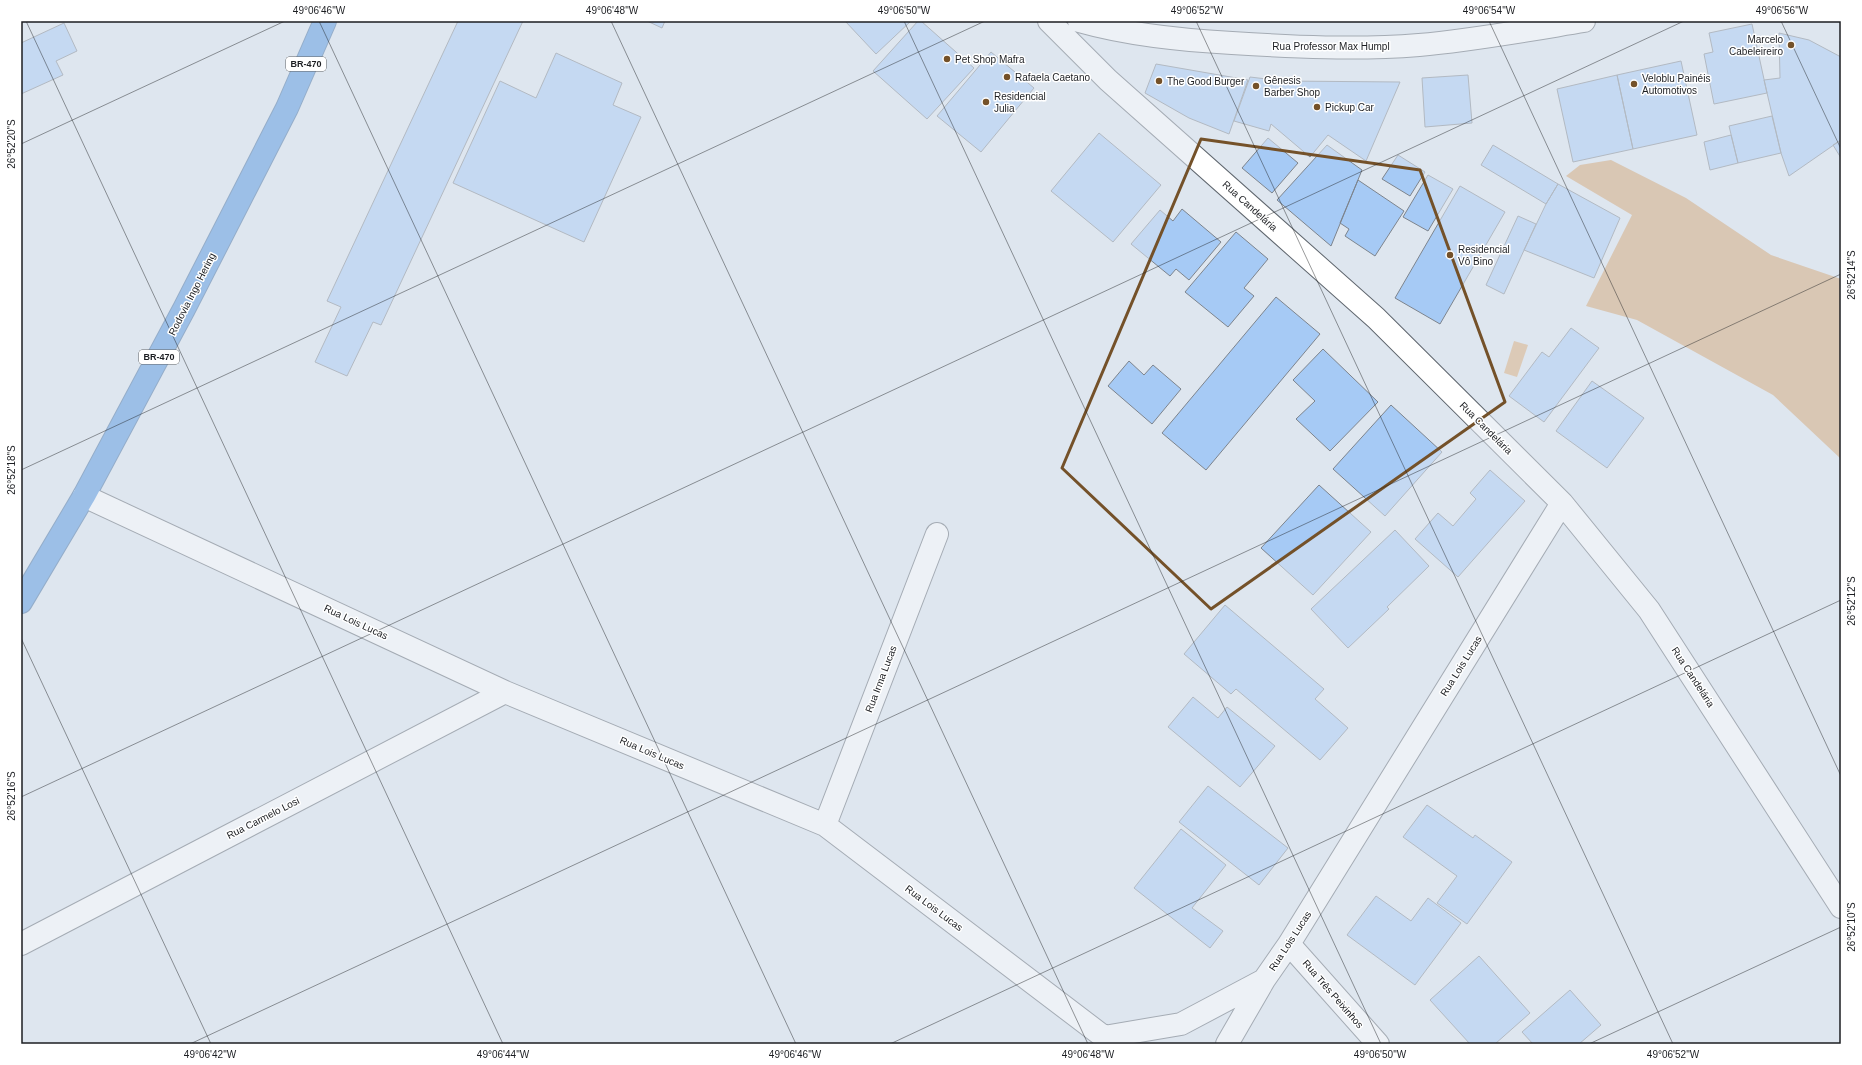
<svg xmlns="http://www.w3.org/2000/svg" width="1862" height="1065" font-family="Arial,sans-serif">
<rect width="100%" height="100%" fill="#dee6ef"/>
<path fill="#d2a26d" d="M1611,160L1686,198L1771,255L1841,279V459L1773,395L1637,320L1586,306L1632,215L1566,176L1580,165Z"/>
<path fill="#daa974" d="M1514,341L1528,345L1517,377L1504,373Z"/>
<path fill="#a6caf5" stroke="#7d848d" d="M458,21H523L381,325L373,322L347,376L315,362L341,307L327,301Z
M647,21H665L662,28Z
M845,21H911L876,54Z
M918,21H921L974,68L927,119L873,71Z
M64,23L77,51L56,61L63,75L21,94V43Z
M1752,24L1767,93L1714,104L1704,54L1713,52L1709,33Z
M1779,33L1809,40L1841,57V140L1789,176L1781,153L1764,80L1780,78Z
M991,52L1034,88L981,152L937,116Z
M556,53L622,83L613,105L641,117L584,242L453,183L500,81L536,98Z
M1681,61L1697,135L1633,149L1617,75Z
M1156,64L1248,80L1229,134L1189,118L1145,93Z
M1468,75L1472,123L1425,127L1422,78Z
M1617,75L1633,149L1573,162L1557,89Z
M1250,77L1283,81L1400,82L1366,161L1328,135L1310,157L1271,124L1269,131L1234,121Z
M1772,116L1781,153L1738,163L1729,126Z
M1099,133L1161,185L1113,242L1051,191Z
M1731,135L1738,163L1710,170L1704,142Z
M1268,138L1298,163L1272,193L1242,168Z
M1841,140V158L1833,145Z
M1327,145L1362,170L1331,246L1277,200Z
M1493,145L1558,184L1546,204L1481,165Z
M1398,155L1425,172L1410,196L1382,179Z
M1428,175L1453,189L1428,231L1403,217Z
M1358,180L1404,211L1375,256L1345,236L1349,229L1340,223Z
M1558,184L1620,218L1594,278L1524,250L1546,204Z
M1460,186L1505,212L1440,324L1395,298Z
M1182,209L1221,242L1189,280L1176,269L1170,276L1131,244L1160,210L1173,221Z
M1518,216L1536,224L1504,294L1486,285Z
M1236,232L1268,259L1244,288L1254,296L1228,327L1185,292Z
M1276,297L1320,334L1206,470L1162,433Z
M1571,328L1599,348L1544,422L1509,396L1542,352L1549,357Z
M1323,349L1378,402L1330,451L1296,419L1315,401L1293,380Z
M1129,361L1144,375L1153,365L1181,389L1152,424L1108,386Z
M1592,381L1644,418L1607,468L1556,431Z
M1391,405L1442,452L1385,516L1333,469Z
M1490,470L1525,501L1458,577L1415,539L1438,513L1453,526L1476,499L1470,493Z
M1319,485L1371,532L1313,595L1261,548Z
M1395,530L1429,566L1387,607L1389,609L1348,648L1311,609Z
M1225,605L1324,689L1315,699L1348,728L1320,760L1236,689L1231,694L1184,654Z
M1193,697L1218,718L1227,707L1275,746L1240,787L1168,727Z
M1208,786L1288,848L1259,885L1179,822Z
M1427,805L1473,838L1475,835L1512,862L1467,924L1437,903L1457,876L1403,837Z
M1181,829L1226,865L1192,908L1223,931L1210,948L1134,888Z
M1376,896L1411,921L1428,898L1461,923L1415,985L1347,935Z
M1479,956L1530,1013L1495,1044H1470L1430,1000Z
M1570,990L1601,1025L1579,1044H1533L1522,1032Z"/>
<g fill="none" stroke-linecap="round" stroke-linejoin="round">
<g stroke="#5f666e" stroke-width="24">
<path id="minor" d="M1049,21L1108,80L1376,318L1562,503L1649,610L1841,907
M1079,21C1128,35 1181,40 1232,43C1294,47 1357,50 1419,45C1474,40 1529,30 1584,21
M84,496L505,692L825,825L1104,1037L1108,1044
M825,825L937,534
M21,944L505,692
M1289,944L1378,1044
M1104,1037L1181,1024L1264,980L1289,944L1562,503
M1227,1044L1264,980"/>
</g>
<g stroke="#3b699c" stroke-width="24">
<path id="highway" d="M21,602L84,496L184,309L287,108L325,21"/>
</g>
<use href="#minor" stroke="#fff" stroke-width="22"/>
<use href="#highway" stroke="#4c91de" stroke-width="22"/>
</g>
<path d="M0 0H1862V1065H0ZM1201,139L1420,170L1505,402L1211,609L1062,468Z" fill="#dee6ef" fill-opacity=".55" fill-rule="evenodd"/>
<path fill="none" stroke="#745129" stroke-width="3" stroke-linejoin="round" d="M1201,139L1420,170L1505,402L1211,609L1062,468Z"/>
<path fill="none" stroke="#1c1e22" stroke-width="1" stroke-opacity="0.45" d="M26,21L503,1044M319,21L796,1044M611,21L1088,1044M904,21L1381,1044M1196,21L1673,1044M1489,21L1841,776M1781,21L1841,149M21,144L285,21M21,470L985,21M21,638L211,1044M21,797L1684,21M190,1044L1841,274M890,1044L1841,600M1589,1044L1841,927"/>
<g fill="#745129" stroke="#fff" stroke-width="1.5">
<circle cx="1791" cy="45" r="4"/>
<circle cx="947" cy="59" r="4"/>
<circle cx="1007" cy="77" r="4"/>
<circle cx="1159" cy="81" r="4"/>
<circle cx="1634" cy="84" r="4"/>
<circle cx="1256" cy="86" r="4"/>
<circle cx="986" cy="102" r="4"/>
<circle cx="1317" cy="107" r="4"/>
<circle cx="1450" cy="255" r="4"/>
</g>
<g text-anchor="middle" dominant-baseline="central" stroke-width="3" stroke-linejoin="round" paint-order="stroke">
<g fill="#fff" stroke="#606264" stroke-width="1">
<rect x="286" y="57" width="40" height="14" rx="3"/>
<rect x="139" y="350" width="40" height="14" rx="3"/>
</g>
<g font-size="9" font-weight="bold" fill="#1c1e22">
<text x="306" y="64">BR-470</text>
<text x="159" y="357">BR-470</text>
</g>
<g font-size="10" fill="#1c1e22" stroke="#fff" text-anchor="start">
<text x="1783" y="39" text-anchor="end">Marcelo<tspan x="1783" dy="12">Cabeleireiro</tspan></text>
<text x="955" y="59">Pet Shop Mafra</text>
<text x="1015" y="77">Rafaela Caetano</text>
<text x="1642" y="78">Veloblu Painéis<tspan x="1642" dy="12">Automotivos</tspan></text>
<text x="1264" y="80">Gênesis<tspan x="1264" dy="12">Barber Shop</tspan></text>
<text x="1167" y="81">The Good Burger</text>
<text x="994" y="96">Residencial<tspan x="994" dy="12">Julia</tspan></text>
<text x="1325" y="107">Pickup Car</text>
<text x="1458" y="249">Residencial<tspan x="1458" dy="12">Vô Bino</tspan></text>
</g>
<g font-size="10" fill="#1c1e22" stroke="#fff">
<text x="1331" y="46">Rua Professor Max Humpl</text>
<text transform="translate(1250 206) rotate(42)">Rua Candelária</text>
<text transform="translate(192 294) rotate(-63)">Rodovia Ingo Hering</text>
<text transform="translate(1486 428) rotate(45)">Rua Candelária</text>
<text transform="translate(356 622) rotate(25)">Rua Lois Lucas</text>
<text transform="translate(1461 666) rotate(-58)">Rua Lois Lucas</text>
<text transform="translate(1693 677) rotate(57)">Rua Candelária</text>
<text transform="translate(881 679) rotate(-69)">Rua Irma Lucas</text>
<text transform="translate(652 753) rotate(23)">Rua Lois Lucas</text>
<text transform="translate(263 818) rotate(-27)">Rua Carmelo Losi</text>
<text transform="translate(934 908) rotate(37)">Rua Lois Lucas</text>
<text transform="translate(1290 941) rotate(-57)">Rua Lois Lucas</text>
<text transform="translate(1333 994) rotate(49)">Rua Três Peixinhos</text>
</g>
</g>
<rect width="1862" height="1065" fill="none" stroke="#ffffff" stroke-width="44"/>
<rect x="22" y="22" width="1818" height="1021" fill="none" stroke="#1c1e22" stroke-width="1.5"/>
<g font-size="10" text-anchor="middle" fill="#1c1e22">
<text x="319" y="14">49°06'46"W</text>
<text x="612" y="14">49°06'48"W</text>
<text x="904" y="14">49°06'50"W</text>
<text x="1197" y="14">49°06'52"W</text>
<text x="1489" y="14">49°06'54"W</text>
<text x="1782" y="14">49°06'56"W</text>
<text transform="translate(11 144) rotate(-90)" y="4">26°52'20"S</text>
<text transform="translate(1851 275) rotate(-90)" y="4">26°52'14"S</text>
<text transform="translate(11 470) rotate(-90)" y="4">26°52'18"S</text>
<text transform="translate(1851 601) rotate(-90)" y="4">26°52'12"S</text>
<text transform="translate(11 796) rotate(-90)" y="4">26°52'16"S</text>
<text transform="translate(1851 927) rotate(-90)" y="4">26°52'10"S</text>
<text x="210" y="1058">49°06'42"W</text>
<text x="503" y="1058">49°06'44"W</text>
<text x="795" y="1058">49°06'46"W</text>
<text x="1088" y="1058">49°06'48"W</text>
<text x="1380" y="1058">49°06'50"W</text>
<text x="1673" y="1058">49°06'52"W</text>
</g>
</svg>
